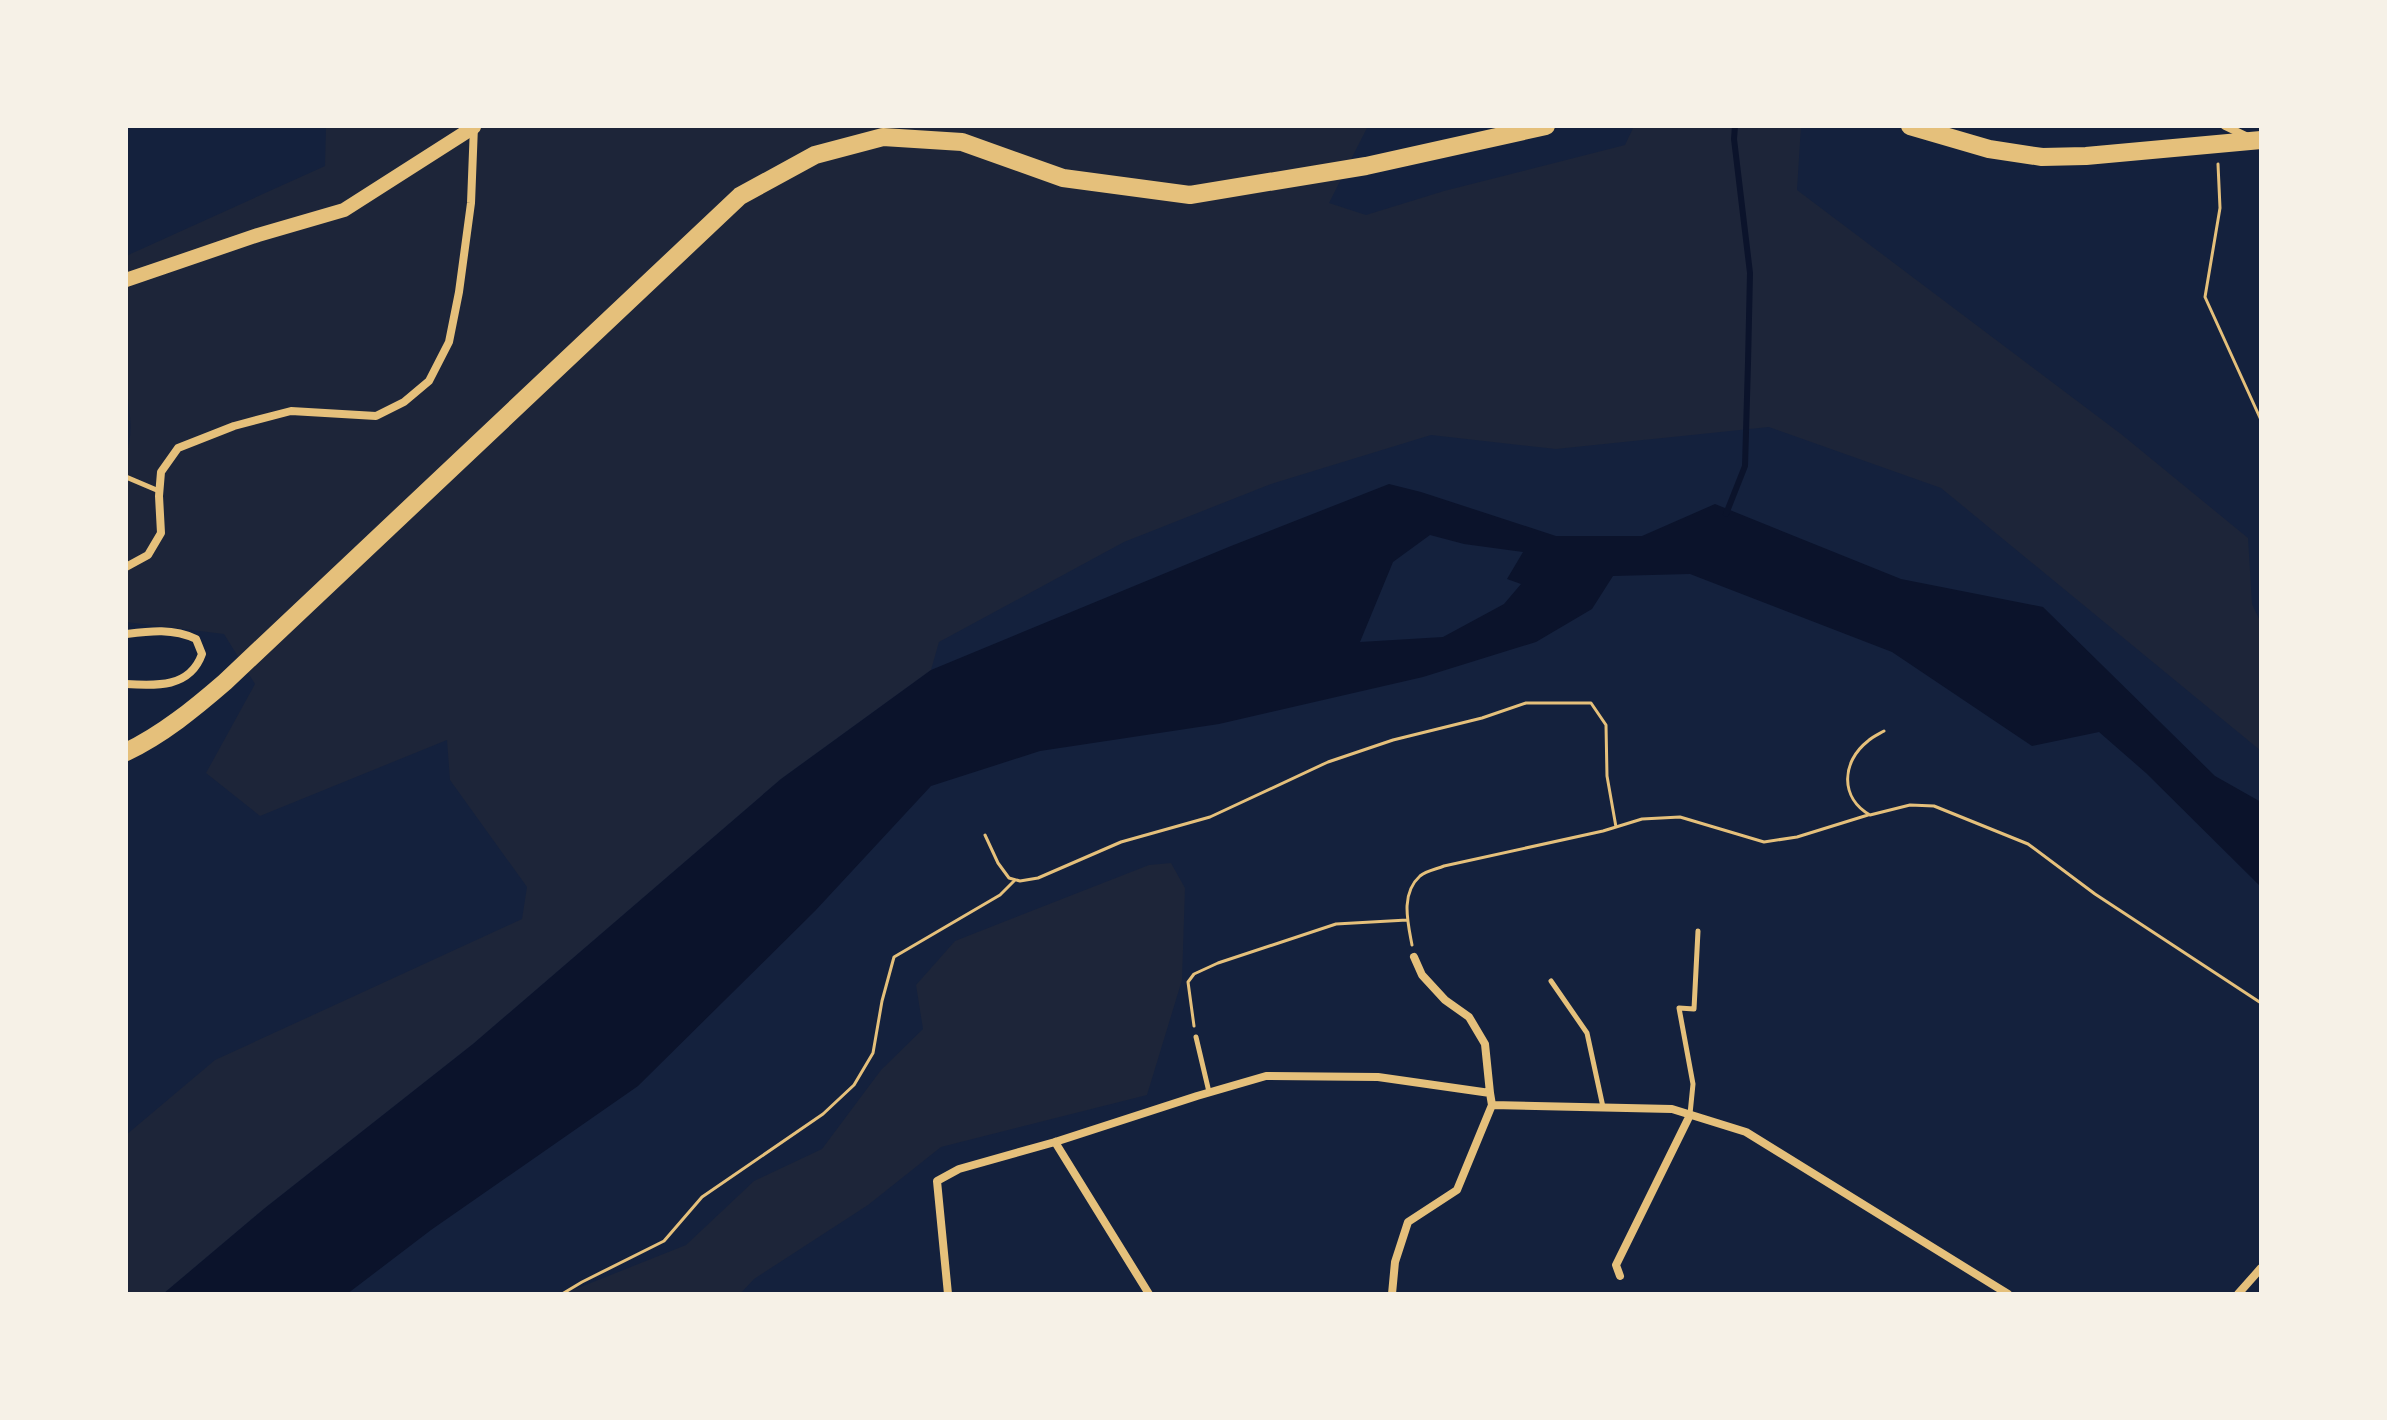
<svg xmlns="http://www.w3.org/2000/svg" width="2387" height="1420" font-family="Spectral,serif">
<rect width="100%" height="100%" fill="#14213d"/>
<path fill="#1d2539" d="M326,126H1368L1329,203L1366,215L1444,191L1625,145L1634,126H1801L1797,190L2121,434L2248,538L2252,604L2261,623V751L1941,488L1769,427L1556,449L1431,435L1271,484L1124,542L939,642L931,670L781,779L473,1044L265,1208L163,1294H126V1135L215,1060L522,919L527,887L450,780L447,740L260,816L206,773L255,684L224,634L126,622V455C135,429 128,407 126,381C123,340 126,297 126,256L325,166Z
M1171,863L1185,888L1182,980L1147,1095L941,1147L868,1205L754,1279L740,1294H563L686,1245L754,1181L822,1149L881,1070L923,1029L916,985L955,941L1149,865Z"/>
<path fill="#0b132b" fill-rule="evenodd" d="M1389,484L1421,492L1556,536H1642L1715,504L1901,579L2043,607L2215,776L2261,802V887L2146,773L2099,732L2032,746L1892,652L1690,574L1613,576L1592,609L1536,642L1423,677L1219,724L1040,751L931,786L815,911L638,1086L431,1230L347,1294H163L265,1208L473,1044L781,779L931,670L1231,546ZM1430,535L1464,544L1523,552L1507,579L1521,584L1504,604L1443,637L1360,642L1393,562Z"/>
<g fill="none" stroke-linecap="round" stroke-linejoin="round">
<path stroke="#0b132b" stroke-width="6" d="M1726,514L1745,466L1748,363L1750,273L1734,139L1735,126"/>
<path stroke="#e5c07b" stroke-width="3" d="M2218,164L2220,208L2205,297L2261,420
M1884,731C1879,734 1872,737 1868,741C1841,762 1840,798 1870,815L1910,805L1934,806L2028,844L2095,894L2261,1003
M985,835L998,863L1009,878L1020,881L1038,878L1121,842L1210,817L1328,762L1393,740L1482,718L1526,703H1591L1606,725L1607,776L1616,827
M1412,945C1408,923 1400,894 1420,876C1426,871 1437,869 1444,866L1603,831L1642,819L1680,817L1764,842L1797,837L1868,815
M1194,1026L1188,982L1194,974L1218,963L1336,924L1407,920
M562,1294L582,1282L664,1241L702,1197L823,1114L854,1085L873,1053L882,1001L894,957L1000,895L1015,880"/>
<path stroke="#e5c07b" stroke-width="5" d="M126,477L159,491
M1551,981L1587,1033L1603,1107
M1196,1037L1209,1092
M1690,1114L1693,1084L1679,1008L1694,1009L1698,931"/>
<path stroke="#e5c07b" stroke-width="8" d="M2225,126L2246,136
M126,567L148,555L161,533L159,496L161,472L178,448L234,426L291,411L376,416L404,402L429,381L449,342L459,292L471,203L474,126
M126,634C150,631 173,628 196,639L202,654C190,688 156,686 126,684
M1414,957L1422,975L1445,1000L1469,1017L1485,1044L1490,1093
M1055,1142L1149,1294
M1620,1276L1616,1265L1690,1115
M948,1294L937,1181L959,1169L1055,1142L1197,1096L1266,1076L1378,1077L1490,1093L1492,1105
M1392,1294L1395,1262L1408,1222L1457,1190L1492,1105L1672,1109L1746,1132L2008,1294
M2238,1294L2261,1268"/>
<path stroke="#e5c07b" stroke-width="14" d="M126,280L258,235L344,210L474,127"/>
<path stroke="#e5c07b" stroke-width="18" d="M1910,126L1989,149L2042,157L2086,156L2261,140
M126,752C162,735 195,708 225,682L740,196L815,155L883,137L962,142L1063,178L1190,195L1366,166L1546,126"/>
</g>
<rect width="2387" height="1420" fill="none" stroke="#f6f1e7" stroke-width="256"/>
</svg>
